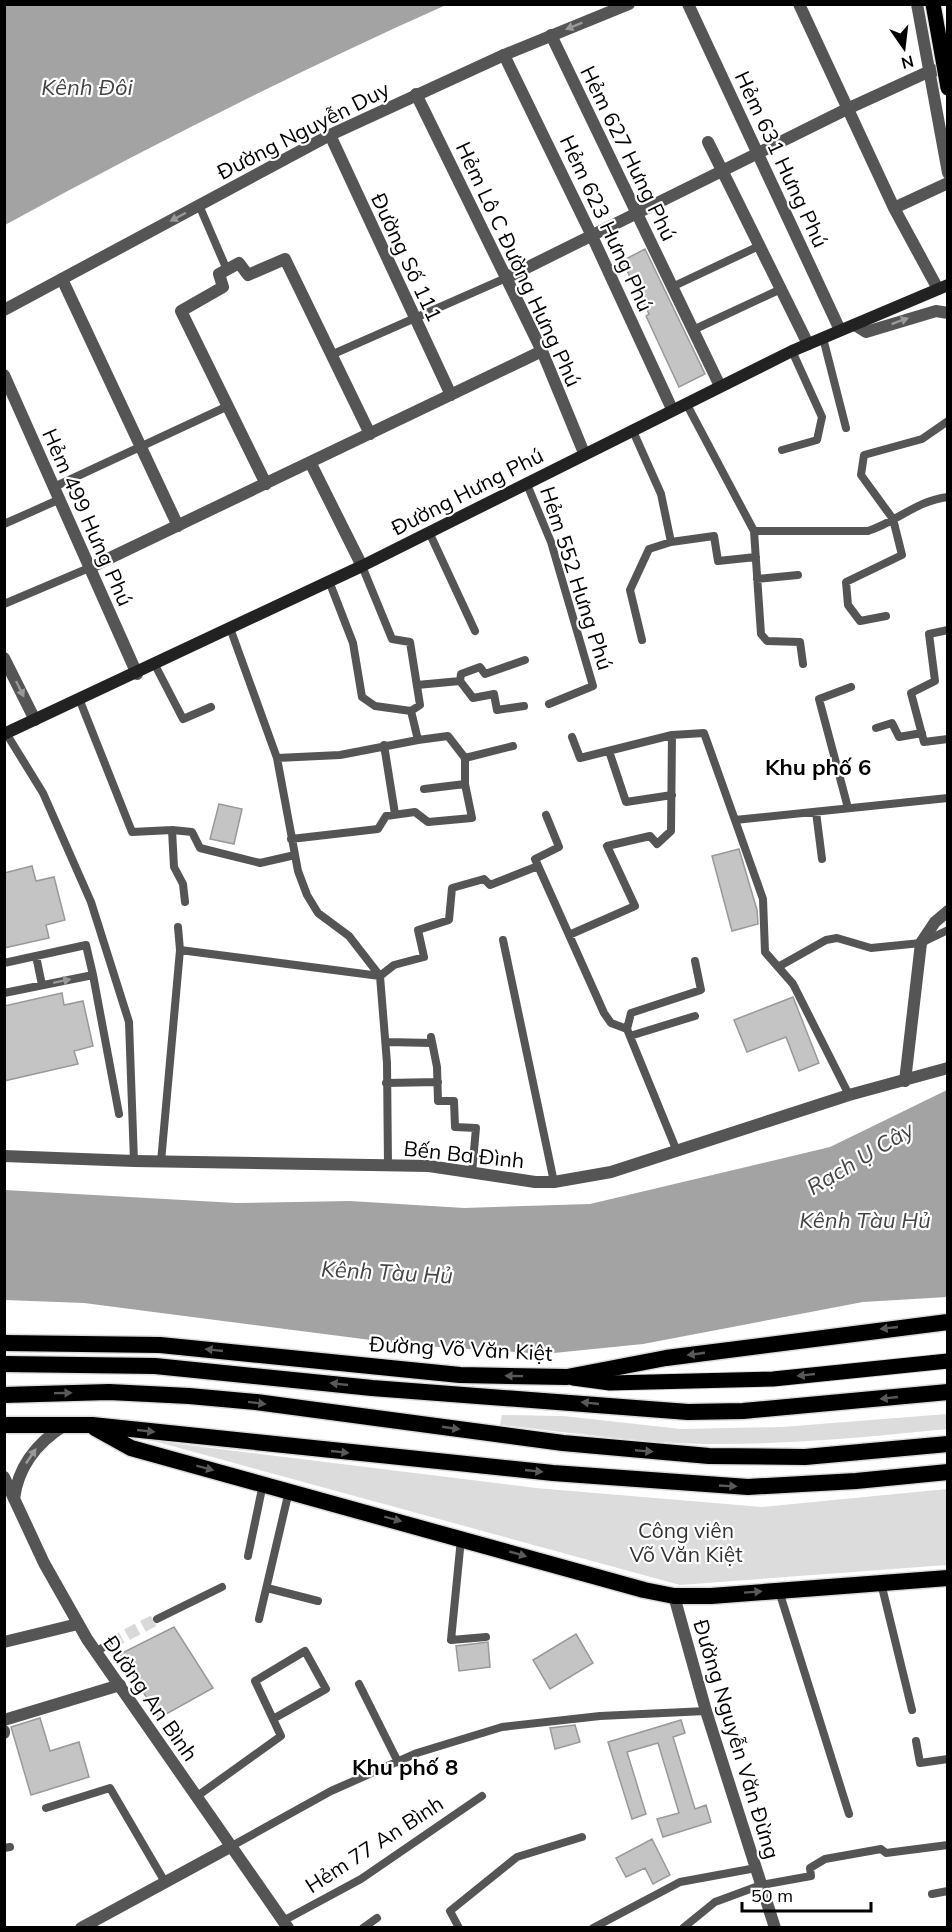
<svg xmlns="http://www.w3.org/2000/svg" width="952" height="1932" font-family="Mulish,sans-serif">
<rect width="100%" height="100%" fill="#fff"/>
<path fill="#dcdcdc" d="M947,1414V1429C867,1437 786,1445 705,1444C637,1443 568,1432 500,1425L502,1415L563,1416L681,1429L782,1427Z
M154,1441L536,1488L762,1507L947,1489V1565L680,1585Z"/>
<path fill="#a3a3a3" d="M5,4H446V5C296,72 149,146 5,225Z
M947,1090V1297L863,1302L643,1344L544,1354L410,1345L84,1303L5,1300V1190L236,1203L350,1201L464,1208L590,1204L830,1147Z"/>
<path fill="#c4c4c4" stroke="#999" stroke-width="1.5" d="M645,249L705,374L679,387L646,316L649,314L622,261Z
M219,804L242,809L234,844L210,839Z
M739,849L757,910L758,924L732,931L712,856Z
M32,866L36,881L54,877L65,920L46,925L49,938L4,948V873Z
M62,993L64,1005L83,1001L93,1046L74,1051L78,1064L4,1081V1006Z
M793,997L819,1063L799,1071L786,1037L747,1052L734,1020Z
M174,1627L213,1688L159,1718L120,1654Z
M576,1634L593,1663L550,1689L533,1660Z
M488,1642L490,1667L459,1671L456,1646Z
M40,1718L50,1751L79,1742L89,1777L31,1795L11,1727Z
M681,1720L685,1733L673,1737L695,1809L706,1805L711,1822L663,1837L657,1819L679,1813L658,1743L627,1752L646,1814L632,1819L608,1742Z
M575,1725L580,1742L555,1749L550,1728Z
M652,1839L670,1875L653,1884L645,1868L626,1877L616,1858Z"/>
<g fill="none" stroke-linecap="round" stroke-linejoin="round">
<path stroke="#d9d9d9" stroke-width="12" stroke-dasharray="12 6" stroke-linecap="butt" d="M111,1643L157,1619"/>
<g stroke="#dbdbdb" stroke-width="17">
<path id="primary" d="M573,1378L610,1383L773,1379L948,1361"/>
</g>
<g stroke="#dbdbdb" stroke-width="19">
<path id="trunk" d="M4,1343L160,1345L460,1375L567,1377L666,1358L948,1322
M4,1364L155,1366L372,1388L688,1412L743,1411L948,1392
M4,1395L109,1392L189,1396L256,1402L563,1443L709,1456L805,1457L948,1444
M4,1425H92L553,1473L748,1487L856,1481L948,1472
M95,1428L131,1448L644,1590L674,1596H711L948,1578"/>
</g>
<path stroke="#555" stroke-width="8" d="M199,205L227,270
M672,287L759,246
M693,330L781,289
M823,338L846,428
M331,355L506,278
M686,403L754,531L761,634L767,641L800,642L803,664
M632,429L661,494L671,542L714,536L718,561L756,557
M782,450L817,440L822,417L792,351
M526,482L551,542L593,686L549,704
M54,487L228,406
M4,524L58,500
M754,531H868C897,522 915,501 948,497
M429,532L475,631
M757,579L798,575
M329,581L353,643L362,697L375,706L411,711
M4,604L89,568
M886,616L860,621L848,605L846,582L902,555L893,519L861,475L864,455L922,439L948,421
M230,628L277,758L298,871L307,895L318,913L349,936L380,976
M948,630L929,634L935,681L911,693L924,742L948,739
M642,640L630,590L649,549L671,542
M155,665L183,719L211,707
M460,681L461,674L480,667L485,674L525,660
M417,685L460,681L473,698L494,694L497,710L524,706
M80,701L132,832L172,830L192,832L200,848L260,863L295,855
M876,728L892,723L899,737L922,733
M6,733L43,793L91,902L129,1022L134,1161
M572,737L580,758L672,735L704,733L763,899L765,952L793,984L849,1095
M384,745L395,814
M609,751L626,802L672,795
M277,758L340,755L418,740
M465,758L513,746
M424,789L465,784
M848,808L819,699L851,687
M816,812L822,859
M546,815L559,847L535,859L604,1013L611,1023L627,1029L676,1149
M735,820L948,798
M172,830L174,867L183,884L185,902
M291,839L378,829L386,816L415,812L428,822L472,818L465,784V758L448,736L418,740L411,711L420,705L410,642L392,639L362,566
M569,935L635,906L607,846L650,836L657,844L671,831L672,735
M503,940L554,1182
M180,950L380,976
M36,956L42,985
M4,963L86,945L93,975L4,993
M778,967L826,940L837,938L871,948L921,943L948,930
M93,975L119,1114
M627,1029L631,1013L701,990L695,961
M630,1036L695,1016
M431,1037L437,1067L438,1101H454L455,1127L476,1128L472,1173
M386,1042L432,1043
M386,1083L438,1082
M161,1162L180,950L178,927
M388,1166L387,1063L380,976L394,965L424,957L418,930L449,920L452,888L484,879L490,885L538,866
M461,1539L451,1640L486,1637
M248,1556L263,1484
M881,1583L912,1710
M267,1588L318,1601
M779,1591L849,1814
M157,1619L222,1587
M259,1619L289,1491
M95,1652L111,1643
M359,1684L398,1762
M916,1741L920,1763L948,1759
M196,1797L281,1736L255,1681L305,1651L326,1689L273,1719
M46,1808L110,1788L165,1882
M230,1847L331,1791L417,1753L502,1727L600,1716L706,1711
M4,1848L10,1847
M932,1894L948,1891
M283,1921L361,1879L482,1796
M363,1928L377,1918
M459,1928L450,1911L517,1857L582,1837
M593,1928L680,1882L756,1868
M683,1928L715,1902L761,1885L811,1876L810,1868L825,1859L881,1849L886,1853L948,1845"/>
<path stroke="#555" stroke-width="12" d="M688,4L840,330
M799,4L894,208L938,289
M917,4L948,173
M551,35L720,386
M504,55L592,236L672,409
M416,94L542,351L584,453
M330,135L451,395
M708,142L808,344
M894,208L948,183
M506,278L847,109L930,71L939,70
M62,279L178,526
M855,325L866,332L936,311L948,313
M4,375L137,674
M310,462L362,566
M266,484L181,311L223,287L219,274L239,263L248,275L285,259L370,434
M89,568L542,351
M4,658L35,720
M674,1596L706,1711L775,1928
M4,1642L78,1624
M4,1720L120,1685
M4,1731V1733
M81,1928L230,1847"/>
<path stroke="#555" stroke-width="12" d="M4,310L330,135L504,55L629,4
M905,1081L921,943L935,922L948,911
M4,1156L134,1161L429,1166L535,1182H554L611,1172L849,1095L948,1068
M4,1477L44,1563L87,1639L288,1928
M14,1499C18,1466 38,1442 65,1425"/>
<path stroke="#222" stroke-width="12" d="M4,734L362,566L792,351L948,285"/>
<use href="#primary" stroke="#000" stroke-width="15"/>
<use href="#trunk" stroke="#000" stroke-width="16"/>
<g stroke="#dbdbdb" stroke-width="17" stroke-linecap="butt">
<path id="primary-bridge" d="M933,4L948,88"/>
</g>
<use href="#primary-bridge" stroke="#000" stroke-width="15"/>
</g>
<defs><path id="oneway-solid" d="M-6-.8H1V-3.2L6.5 0L1 3.2V.8H-6Z" transform="scale(1.5)"/></defs>
<g fill="#999">
<use href="#oneway-solid" transform="translate(574 26) rotate(158)"/>
<use href="#oneway-solid" transform="translate(178 217) rotate(152)"/>
<use href="#oneway-solid" transform="translate(900 321) rotate(-20)"/>
<use href="#oneway-solid" transform="translate(20 689) rotate(64)"/>
<use href="#oneway-solid" transform="translate(62 981) rotate(-12)"/>
<use href="#oneway-solid" transform="translate(31 1456) rotate(-56)"/>
</g>
<g fill="#595959">
<use href="#oneway-solid" transform="translate(889 1328) rotate(174)"/>
<use href="#oneway-solid" transform="translate(214 1350) rotate(-174)"/>
<use href="#oneway-solid" transform="translate(696 1354) rotate(172)"/>
<use href="#oneway-solid" transform="translate(806 1375) rotate(174)"/>
<use href="#oneway-solid" transform="translate(514 1376) rotate(-179)"/>
<use href="#oneway-solid" transform="translate(339 1384) rotate(-174)"/>
<use href="#oneway-solid" transform="translate(63 1393) rotate(-1)"/>
<use href="#oneway-solid" transform="translate(889 1398) rotate(174)"/>
<use href="#oneway-solid" transform="translate(257 1403) rotate(7)"/>
<use href="#oneway-solid" transform="translate(590 1403) rotate(-174)"/>
<use href="#oneway-solid" transform="translate(451 1428) rotate(8)"/>
<use href="#oneway-solid" transform="translate(146 1431) rotate(6)"/>
<use href="#oneway-solid" transform="translate(644 1451) rotate(5)"/>
<use href="#oneway-solid" transform="translate(340 1452) rotate(6)"/>
<use href="#oneway-solid" transform="translate(205 1468) rotate(15)"/>
<use href="#oneway-solid" transform="translate(534 1471) rotate(6)"/>
<use href="#oneway-solid" transform="translate(728 1486) rotate(3)"/>
<use href="#oneway-solid" transform="translate(393 1519) rotate(15)"/>
<use href="#oneway-solid" transform="translate(518 1554) rotate(16)"/>
<use href="#oneway-solid" transform="translate(753 1592) rotate(-4)"/>
</g>
<g text-anchor="middle" dominant-baseline="central" stroke-width="4.5" stroke-linejoin="round" paint-order="stroke">
<g font-size="21" fill="#000" stroke="#fff">
<text transform="translate(303 130) rotate(-27)">Đường Nguyễn Duy</text>
<text transform="translate(629 153) rotate(64)">Hẻm 627 Hưng Phú</text>
<text transform="translate(782 159) rotate(65)">Hẻm 631 Hưng Phú</text>
<text transform="translate(607 223) rotate(65)">Hẻm 623 Hưng Phú</text>
<text transform="translate(407 257) rotate(65)">Đường Số 111</text>
<text transform="translate(519 264) rotate(65)">Hẻm Lô C Đường Hưng Phú</text>
<text transform="translate(467 491) rotate(-27)">Đường Hưng Phú</text>
<text transform="translate(88 517) rotate(66)">Hẻm 499 Hưng Phú</text>
<text transform="translate(577 578) rotate(72)">Hẻm 552 Hưng Phú</text>
<text transform="translate(464 1154) rotate(6)">Bến Ba Đình</text>
<text transform="translate(461 1348) rotate(3)">Đường Võ Văn Kiệt</text>
<text transform="translate(151 1698) rotate(55)">Đường An Bình</text>
<text transform="translate(737 1739) rotate(73)">Đường Nguyễn Văn Đừng</text>
<text transform="translate(374 1844) rotate(-33)">Hẻm 77 An Bình</text>
</g>
<g font-size="21" fill="#333" stroke="#fff">
<text x="686" y="1530">Công viên<tspan x="686" dy="24">Võ Văn Kiệt</tspan></text>
</g>
<g font-size="22" font-style="italic" fill="#444" stroke="#fff">
<text x="87" y="87">Kênh Đôi</text>
<text transform="translate(860 1158) rotate(-31)">Rạch Ụ Cây</text>
<text x="865" y="1220">Kênh Tàu Hủ</text>
<text transform="translate(387 1272) rotate(3)">Kênh Tàu Hủ</text>
</g>
<g font-size="22" font-weight="bold" fill="#000" stroke="#fff">
<text x="818" y="767">Khu phố 6</text>
<text x="405" y="1767">Khu phố 8</text>
</g>
</g>
<rect width="952" height="1932" fill="none" stroke="#000000" stroke-width="12"/>
<g transform="translate(904 48) rotate(166)" stroke="#ffffff" stroke-width="4.5" paint-order="stroke">
<path d="M0-4.5L10 22L0 15L-10 22Z" fill="#000000"/>
<text y="-9" font-size="16" font-weight="bold" text-anchor="middle" fill="#000000">N</text>
</g>
<path d="M742 1902v9h129v-9" fill="none" stroke="#000000" stroke-width="3"/>
<text x="751" y="1902" font-size="18" fill="#000000" stroke="#ffffff" stroke-width="4.5" paint-order="stroke">50 m</text>
</svg>
